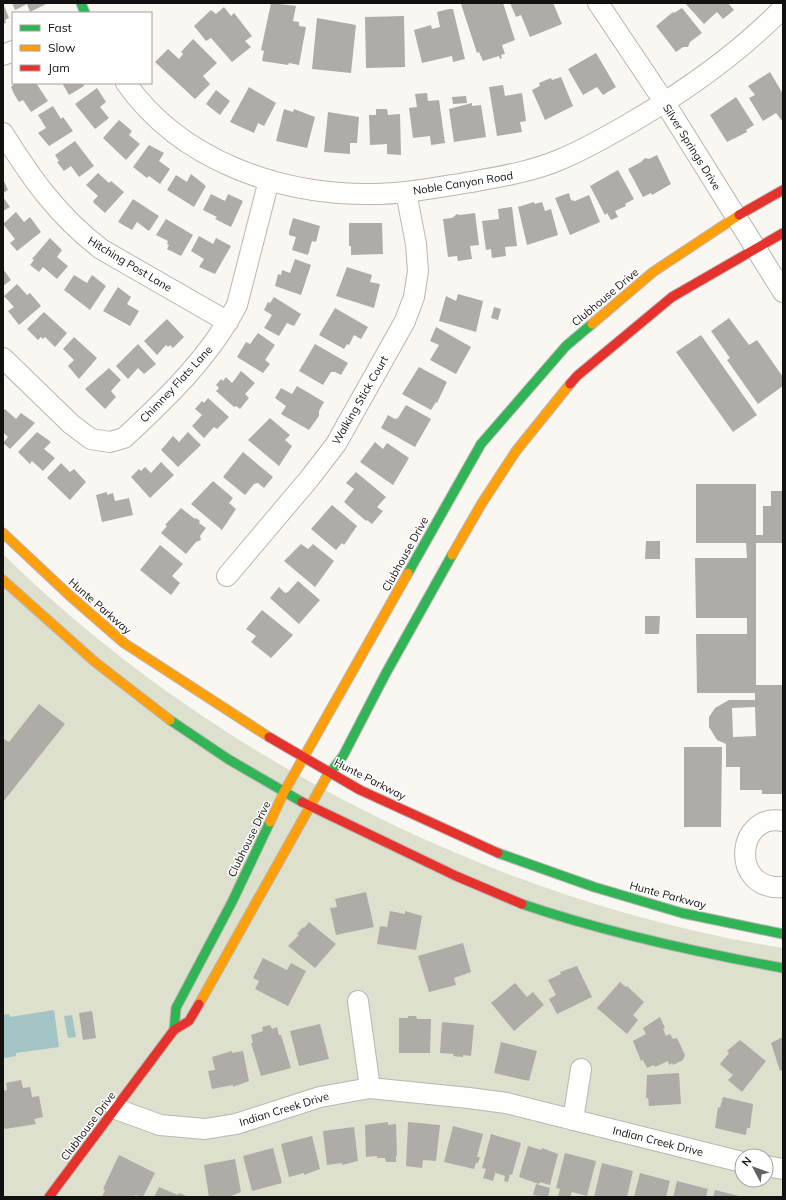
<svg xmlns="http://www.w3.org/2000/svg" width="786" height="1200" font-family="Mulish,sans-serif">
<rect width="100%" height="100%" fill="#faf6f2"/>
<path fill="#dce0cc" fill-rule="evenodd" d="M3,554C208,756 498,903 783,948V1197H3ZM742,1156H766V1180H742Z"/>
<path fill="#a2c4c4" d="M54,1010L59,1047L16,1053V1056L4,1058L3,1015L9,1014L10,1017Z
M72,1015L76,1037L68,1038L64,1016Z"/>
<path fill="#afaca8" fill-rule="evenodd" d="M3,3L9,18L5,20L6,23L3,24Z
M12,3H48L30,12L27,4L15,10Z
M271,3L296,6L293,21L299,22V26L306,27L299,65L289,63L288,65L262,61L264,51L261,50Z
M464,3H503L515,40L502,45L505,54L501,55L502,58L500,59L499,56L483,61L479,52L477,53L461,4Z
M510,3H553L562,24L530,37L521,15L516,17Z
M685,3H728L734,10L723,19L717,12L704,24Z
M224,7L231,16L234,13L252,36L245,41L251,47L232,62L211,38L206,41L194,26L211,10L216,14Z
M682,8L702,33L690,42L688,47H683L676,52L656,26L673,12L674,13Z
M449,9H453L465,59L453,62L452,56L422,63L414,30L431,25L432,29L440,27L437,12Z
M404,16L405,67L366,68L365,17Z
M317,18L356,25L351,73L312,69Z
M193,39L217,63L203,76L210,84L195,99L155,62L168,49L179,59L183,54L181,52Z
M596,53L616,87L603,95L597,87L583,95L568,69Z
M770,72L783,94V122L776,113L763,121L749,98L755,95L748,86Z
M561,77L573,106L545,120L532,90L540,86L539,83L551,78L552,80Z
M15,83H36L48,101L31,112L23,100L19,102L14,94L11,87Z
M62,83H83L84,86L69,95Z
M503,85L505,96L522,93L526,121L520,122L522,132L497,136L489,87Z
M249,87L276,103L264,126L258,123L254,133L230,122Z
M97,88L106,102L100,107L109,118L95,129L75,104Z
M216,90L230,101L220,115L206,104Z
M427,93L428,101L439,100L445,143L431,145L430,136L413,138L409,108L417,107L415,94Z
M466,96L467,103L453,104L452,97Z
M736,97L754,125L746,130L747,132L727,142L710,115Z
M472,103V106L481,105L486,137L454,142L449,109Z
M53,106L61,119L63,117L73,131L49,146L38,133L46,128L38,115Z
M284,109L293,112L294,109L315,117L307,148L276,141Z
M376,109H387L388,115L400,114L401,155L387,154V144L370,145L369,115H376Z
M328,112L359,117L357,143H350V154L324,152Z
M119,120L132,131L129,135L140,144L126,160L103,138Z
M75,141L94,166L79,177L71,166L64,171L57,162L59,161L55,155Z
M149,145L164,153L159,161L170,169L160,184L149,176L147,178L133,167Z
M657,155L671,184L652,195L651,193L643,197L628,169L641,162L645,158L649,159Z
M618,170L634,199L625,204L626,206L615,211L618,217L611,220L607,213L605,215L590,186Z
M98,173L109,183L111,181L124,192L105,213L94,203L93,201L98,196L86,185Z
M191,174L206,186L194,207L167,190L176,175L187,182Z
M3,179L8,190L3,193Z
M569,193L571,200L575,201L589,195L600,222L570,235L555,198Z
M211,194L225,201L228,194L243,201L231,227L215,219L217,217L203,210Z
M3,197L10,207L3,211Z
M133,199L159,216L149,231L137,222L132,230L118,222Z
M534,202L535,204L542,202L545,211L551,209L558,235L527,245L518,207Z
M512,207L517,246L505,247L506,256L492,258L491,249L486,250L482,221L499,219L498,209Z
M16,212L24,222L30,217L41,232L17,251L10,243L15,239L3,224Z
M475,213L479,245L470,246L472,259L458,261L457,256L448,257L443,219L452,218L457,214L460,215Z
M293,218L320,226L316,242L312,241L308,255L292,250L296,237L289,235V232Z
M166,219L193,235L181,256L167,249L169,245L167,244L168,241L156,235Z
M349,223H382L383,254L351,255V246H349Z
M199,236L213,244L216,238L231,246L215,274L199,267L204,259L191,251Z
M50,238L62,250L57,257L68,266L57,279L43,267L39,272L30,265L34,260L32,259Z
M295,259L311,265L301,295L275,286L278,274L281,275L282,270L290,273Z
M347,267L372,275L370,282L380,284L374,308L336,296Z
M3,269L11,280L3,286Z
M74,275L87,283L92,275L106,286L90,310L64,290Z
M17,284L27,295L30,293L41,306L19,325L8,311L14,307L4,296Z
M118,287L131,297L127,304L139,311L130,326L103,311Z
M458,294L483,301L476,332L439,321L446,296L456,301Z
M274,297L301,314L294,326L287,323L279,336L264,328L272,315L264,310L268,302L270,303Z
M494,307L501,309L498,320L491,318Z
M335,308L368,327L361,339L354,335L349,345L347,344L344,349L319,335Z
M44,312L67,333L55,347L45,337L43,339L41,337L38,340L27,329Z
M729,318L749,345L757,340L783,377V386L758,404L727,360L730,358L711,331Z
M167,319L184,337L173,348L170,345L168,347L166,345L157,355L144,341Z
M436,327L471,347L456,374L430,360L439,345L430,341Z
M258,333L275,345L265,360L270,364L263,373L237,357L246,342L250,344Z
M701,335L757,415L733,432L676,352Z
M74,337L97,358L79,379L68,366L74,360L63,349Z
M138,344L156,364L144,374L138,368L128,379L116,366Z
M315,344L348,363L341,375L335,372H331L323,385L299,371Z
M419,367L447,382L437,403L436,402L431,410L402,394Z
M109,368L121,380L111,391L116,397L105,409L85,389Z
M241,371L255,383L245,394L249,398L240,409L236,406L234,407L216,391L219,388L216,385L221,379L223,381L226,377L232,383Z
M297,386L324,402L319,411V416L309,430L281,414L286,406L275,398L281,388L292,394Z
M208,398L229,417L217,429L214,427L204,438L192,426L202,415L195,409L202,401L204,403Z
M406,405L431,419L415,447L381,428L388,415L395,419L398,418Z
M5,409L16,419L21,413L35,423L10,449L3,443L8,437L3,432V411Z
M270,418L290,435L285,440L292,446L279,466L248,440Z
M37,432L51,442L44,449L55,458L43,471L32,461L30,464L18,452Z
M188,432L201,445L178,467L161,450L173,436L179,442Z
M375,442L383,449L387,443L409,458L393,485L360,462Z
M243,452L273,477L264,488L258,483L254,484L245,495L223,477Z
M161,462L174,475L150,498L131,477L139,469L141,471L145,467L151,473Z
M61,463L70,472L74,469L86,482L70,500L47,478Z
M356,472L386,497L377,507L383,511L372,524L367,520L366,521L344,502L354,489L346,483Z
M213,481L233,498L229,503L236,509L222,530L191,504Z
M696,484H756V535H763V506H771V491H783V543H756V685H783V794H762V790H740V767H726V744L717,740L709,727V717L715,708L729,700H755V693H697L696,634H747V618H696L695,558H747L746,543H696ZM755,707L756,736L733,737L732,708Z
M107,492V495L113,493L115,501L129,498L133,515L102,522L96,495Z
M332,505L357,526L344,545L342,543L336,550L311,529Z
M181,508L195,519L196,518L200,521L199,523L206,528L200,536L201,540L196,542L186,554L161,533L167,526L165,525Z
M646,541H660V559H645Z
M301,544L308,549L313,544L334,561L315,587L284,561Z
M160,545L183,564L172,576L180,583L171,595L140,570Z
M298,581L320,600L299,624L270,598L279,587L285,593L288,592Z
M262,610L293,635L271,658L251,642L256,636L246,629Z
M645,616H660L659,634H645Z
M39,704L65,724L3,802V740L4,739L9,742Z
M684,747H722L721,827H684Z
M366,892L374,927L336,935L330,908L337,907L335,899Z
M390,911L405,914V911L422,916L416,950L377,944L380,926L387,927Z
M309,922L336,944L315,968L288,946L299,935L297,934L303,927L304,928Z
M463,943L471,972L454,978L456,985L429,992L418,956Z
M263,958L287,970L291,963L306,971L288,1006L255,989L259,981L253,978Z
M577,966L592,997L557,1014L549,999L556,995L548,980L561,974L560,972Z
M620,982L626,987L627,986L644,1002L633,1015L638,1020L627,1034L597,1008Z
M515,983L527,997L533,992L544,1005L514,1031L491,1003Z
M92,1011L96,1038L83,1040L79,1013Z
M408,1016H416L417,1019H431L430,1053H399V1018H408Z
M660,1017L665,1028L663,1029L666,1036L670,1034L673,1039L677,1038L685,1055L683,1060L673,1065L672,1063L669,1065L668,1061L655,1067L654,1065L647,1068L643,1060L641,1061L633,1041L646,1034L643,1028Z
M442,1022L474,1025L471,1056L463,1055V1057L453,1056L454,1054L440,1053Z
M320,1024L329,1059L299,1066L290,1031Z
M270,1025L272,1029L277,1027L279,1035H281L291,1068L261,1076L251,1043H253L251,1035L263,1031L262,1027Z
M783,1037V1070L780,1071L771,1043Z
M740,1040L766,1061L742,1092L728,1080L733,1075L720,1064L729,1053L727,1051Z
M501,1042L537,1051L529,1081L494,1073Z
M232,1051V1053L243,1051L249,1081L233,1087V1085L212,1089L208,1071L215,1070L212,1057Z
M679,1073L681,1104L649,1106L648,1098H646L647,1075Z
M21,1080L23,1088L30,1087L32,1097L39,1096L43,1117L34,1119L36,1124L5,1129L3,1125V1091L7,1090L6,1083Z
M723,1097L753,1104L750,1128H747L746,1135L715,1128L718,1107L720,1108Z
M388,1122V1125L396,1124L397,1156H396V1162H386L385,1158H377V1156L366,1157L365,1125Z
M408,1122L440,1125L436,1161L423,1160L422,1168L406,1166Z
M453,1126L483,1134L477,1157H480L478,1163H476L474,1169L444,1162Z
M354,1127L358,1161L342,1165V1163L327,1165L323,1131Z
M491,1134L521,1143L512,1175L510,1174L508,1182L504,1181L505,1176L496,1173V1171L493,1181L483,1178L486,1169L482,1168Z
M312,1136L320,1169L304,1175V1173L289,1177L281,1144Z
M528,1146L541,1150L542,1148L558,1154L550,1185L540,1182L539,1184L519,1177Z
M273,1148L282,1183L252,1191L243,1156Z
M565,1153L596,1161L587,1196L572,1192L570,1197H558L560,1189L556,1188Z
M119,1155L155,1173L143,1197L135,1195L134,1197H102L105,1190L103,1189Z
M235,1159L241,1192L229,1197H209L204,1165Z
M602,1163L633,1171L627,1197H594Z
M640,1173L670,1181L666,1197H634Z
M677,1181L708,1189L706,1197H673Z
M536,1184L550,1188L548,1197L533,1195Z
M159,1187L178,1195L179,1193L189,1197H154Z
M715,1190L739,1196V1197H713Z"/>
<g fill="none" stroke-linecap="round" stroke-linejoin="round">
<g stroke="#b9b6b2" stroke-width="22">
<path id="street" d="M598,3L665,103L783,292
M3,55L13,51
M126,83C181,161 280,195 372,194C403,194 434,188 465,183C497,177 528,173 559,160C584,150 608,136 632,122C687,90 738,54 783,8
M3,133C32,179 57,215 101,249L228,322
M3,358L71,424L91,439L110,442L124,438C166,399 210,357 237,305L269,180
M227,576L309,479L336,444L405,321L414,297L418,271L416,244L406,192
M783,821C736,812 729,891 783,887
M358,1001L370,1088
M116,1109L160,1125L205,1129L236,1124L320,1097L370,1088L469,1098L506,1103L742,1162
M573,1120L581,1069
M766,1166L783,1169"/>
</g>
<g stroke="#b9b6b2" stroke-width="11">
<path id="fast" d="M81,3L85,13
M408,573L481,444L566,346L592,324
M170,720L228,759L302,802
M326,778L343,756L386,673L452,555
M498,853L594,887L682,913L783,934
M522,904C607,933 695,952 783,968
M174,1030L176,1008L232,902L270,822"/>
</g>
<g stroke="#b9b6b2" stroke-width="11">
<path id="slow" d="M592,324L653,272L739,215
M3,533L69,595L124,643L269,737
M452,555L482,503L516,451L570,384
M3,580L95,662L170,720
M270,822L284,792L408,573
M199,1004L326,778"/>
</g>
<g stroke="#b9b6b2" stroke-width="11">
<path id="jam" d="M739,215L783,190
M570,384L577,376L672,297L783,233
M269,737L360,790L498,853
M302,802L456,876L522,904
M49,1197L174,1030L189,1021L199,1004"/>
</g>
<use href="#street" stroke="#fefefd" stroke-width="20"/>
<use href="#fast" stroke="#30b455" stroke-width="9"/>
<use href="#slow" stroke="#ff9f0a" stroke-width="9"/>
<use href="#jam" stroke="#e5322d" stroke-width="9"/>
</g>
<g text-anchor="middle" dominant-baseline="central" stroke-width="3" stroke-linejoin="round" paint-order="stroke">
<g font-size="11" fill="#13110f" stroke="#fff">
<text transform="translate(692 147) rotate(58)">Silver Springs Drive</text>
<text transform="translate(463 183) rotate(-9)">Noble Canyon Road</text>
<text transform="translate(130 264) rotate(31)">Hitching Post Lane</text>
<text transform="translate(605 297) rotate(-40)">Clubhouse Drive</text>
<text transform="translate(176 384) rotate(-47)">Chimney Flats Lane</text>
<text transform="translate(360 400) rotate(-60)">Walking Stick Court</text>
<text transform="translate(405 554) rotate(-61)">Clubhouse Drive</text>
<text transform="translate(100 606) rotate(41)">Hunte Parkway</text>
<text transform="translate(370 779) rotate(27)">Hunte Parkway</text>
<text transform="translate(249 839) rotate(-64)">Clubhouse Drive</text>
<text transform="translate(668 895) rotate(15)">Hunte Parkway</text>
<text transform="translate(284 1109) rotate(-17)">Indian Creek Drive</text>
<text transform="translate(88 1126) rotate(-53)">Clubhouse Drive</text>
<text transform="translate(658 1141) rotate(14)">Indian Creek Drive</text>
</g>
</g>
<rect width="786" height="1200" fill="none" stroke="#13110f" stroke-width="8"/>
<rect x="12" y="12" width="140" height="72" fill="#ffffff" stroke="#a1a09f"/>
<rect x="20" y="25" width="20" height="6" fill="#30b455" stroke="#a1a09f"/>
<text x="48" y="32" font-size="12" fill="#13110f">Fast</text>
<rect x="20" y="45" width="20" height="6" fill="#ff9f0a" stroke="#a1a09f"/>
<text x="48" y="52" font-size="12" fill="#13110f">Slow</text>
<rect x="20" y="65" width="20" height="6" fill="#e5322d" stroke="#a1a09f"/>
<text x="48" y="72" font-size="12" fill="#13110f">Jam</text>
<g transform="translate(754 1168) rotate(311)"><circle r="19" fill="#ffffff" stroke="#a1a09f"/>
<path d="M0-3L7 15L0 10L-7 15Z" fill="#64615e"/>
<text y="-6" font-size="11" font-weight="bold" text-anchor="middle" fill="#13110f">N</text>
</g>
</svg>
